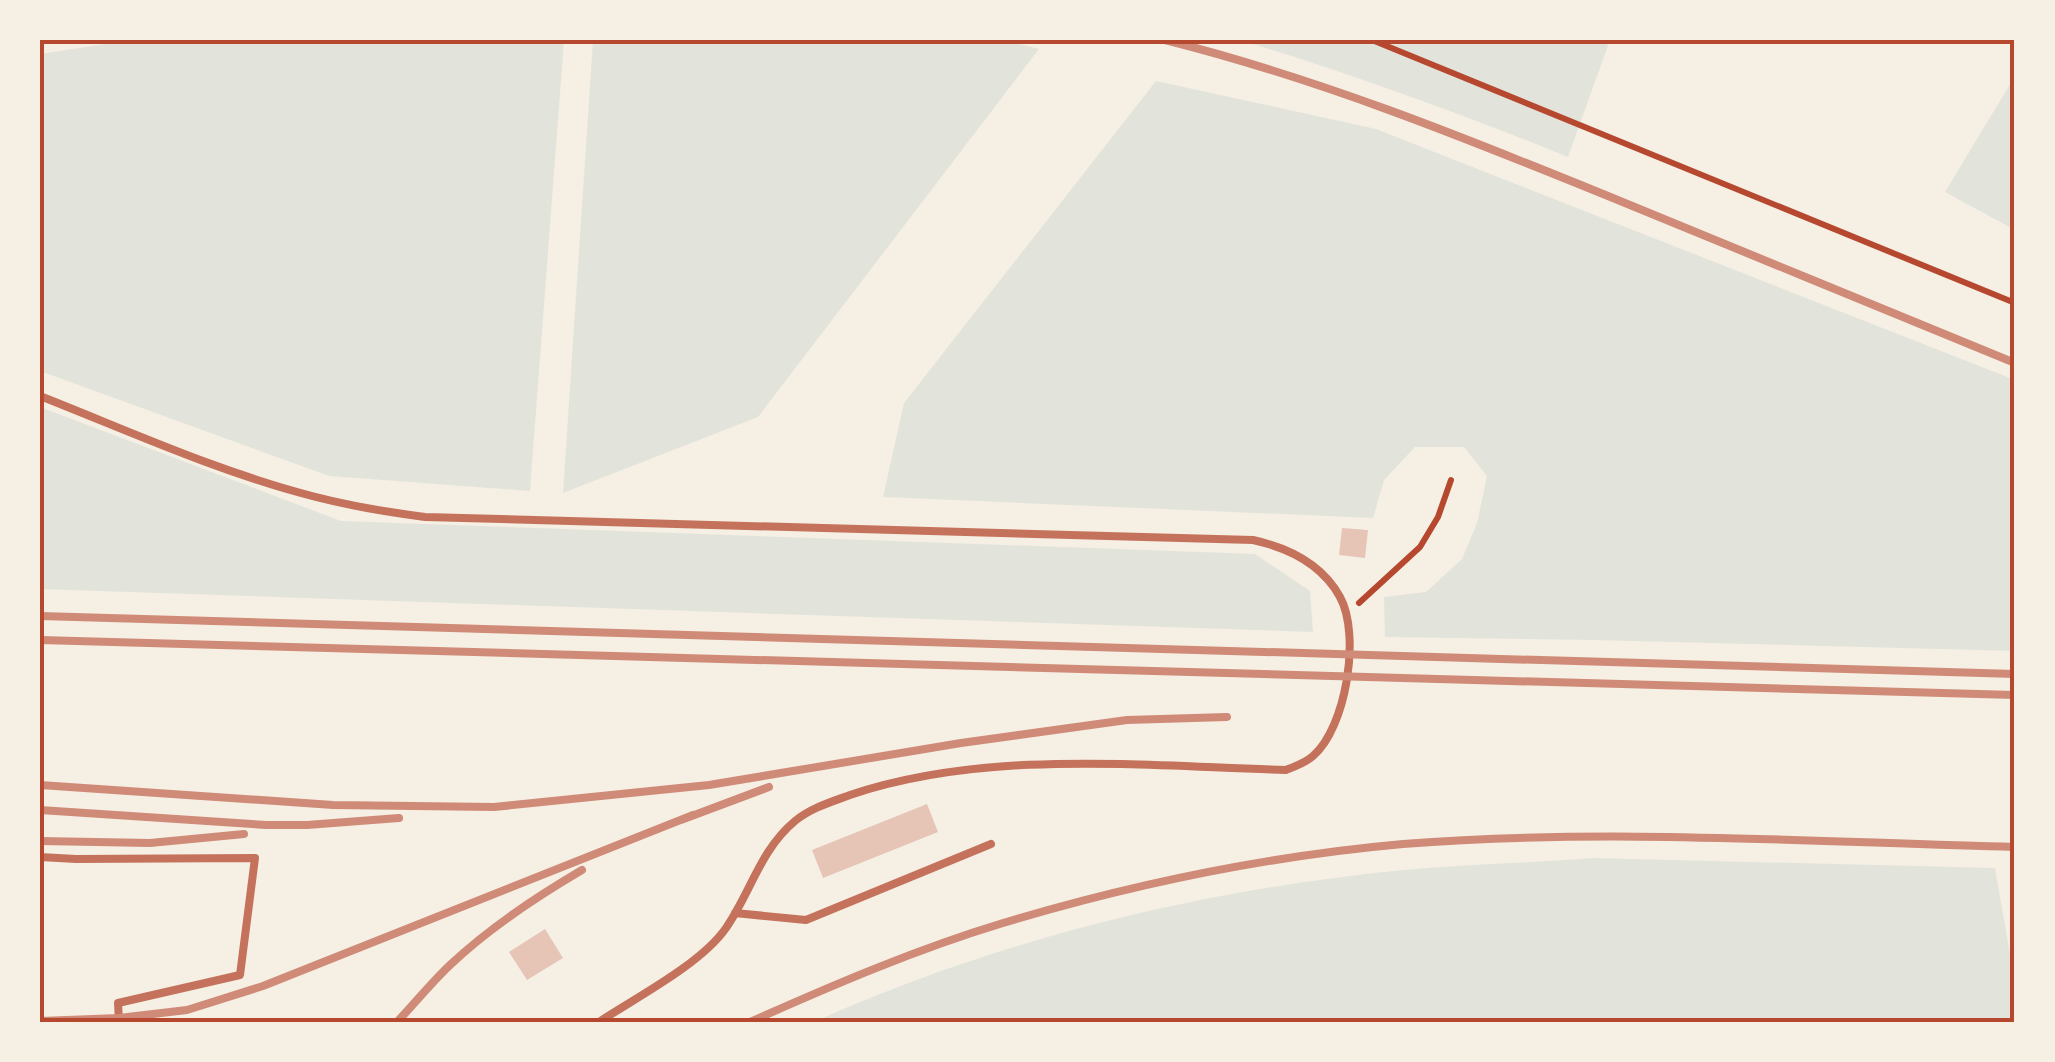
<svg xmlns="http://www.w3.org/2000/svg" width="2055" height="1062" font-family="'Alegreya Sans',sans-serif">
<rect width="100%" height="100%" fill="#f6efe4"/>
<path fill="#e2e4dc" d="M131,40H564L530,491L329,476L40,371V54Z
M593,40H1003L1039,49L758,417L563,493Z
M1240,40H1610L1568,157C1460,113 1351,74 1240,40Z
M2015,76V230L1945,192Z
M1156,81L1376,129L2015,380V651L1593,640L1385,637L1384,597L1426,592L1462,559L1477,523L1487,476L1464,447H1415L1384,480L1373,518L883,497L904,403Z
M40,407L341,521L1255,554L1310,591L1313,632L40,589Z
M1593,858L1995,868L2015,983V1022H814C999,939 1201,890 1403,870C1466,864 1530,863 1593,858Z"/>
<path fill="#e6c5b7" d="M1342,528L1368,530L1365,558L1339,555Z
M927,804L938,832L823,878L812,850Z
M545,929L563,958L527,980L509,952Z"/>
<g fill="none" stroke-linecap="round" stroke-linejoin="round">
<path stroke="#b5482f" stroke-width="6" d="M1372,40L2015,303
M1359,603L1420,547L1438,517L1451,480"/>
<path stroke="#c5725c" stroke-width="8" d="M40,396C129,431 219,472 312,496C350,506 387,512 425,517L1253,540C1289,548 1322,564 1340,597C1361,635 1346,728 1313,756C1305,763 1296,766 1286,770C1144,766 986,749 850,795C831,802 811,808 795,821C760,850 751,892 726,928C701,964 637,997 599,1022
M40,857L76,859L255,858L240,975L118,1003L119,1022
M735,913L806,920L991,844"/>
<path stroke="#cf8b77" stroke-width="8" d="M1165,40C1317,78 1463,137 1608,196C1744,252 1879,307 2015,363
M40,616L2015,674
M40,640L2015,695
M40,785L333,805L494,807L709,785L961,743L1127,720L1227,717
M40,810L266,825H307L399,818
M681,820L769,787
M40,841L150,843L244,834
M40,1021L119,1018L187,1010L263,986L693,815
M397,1022C415,1003 431,983 450,965C489,928 536,897 582,870
M750,1022C833,985 917,949 1003,923C1133,884 1269,856 1403,844C1606,828 1812,842 2015,847"/>
</g>
<rect width="2055" height="1062" fill="none" stroke="#f6efe4" stroke-width="85"/>
<rect x="42" y="42" width="1970" height="978" fill="none" stroke="#b5482f" stroke-width="4"/>
</svg>
